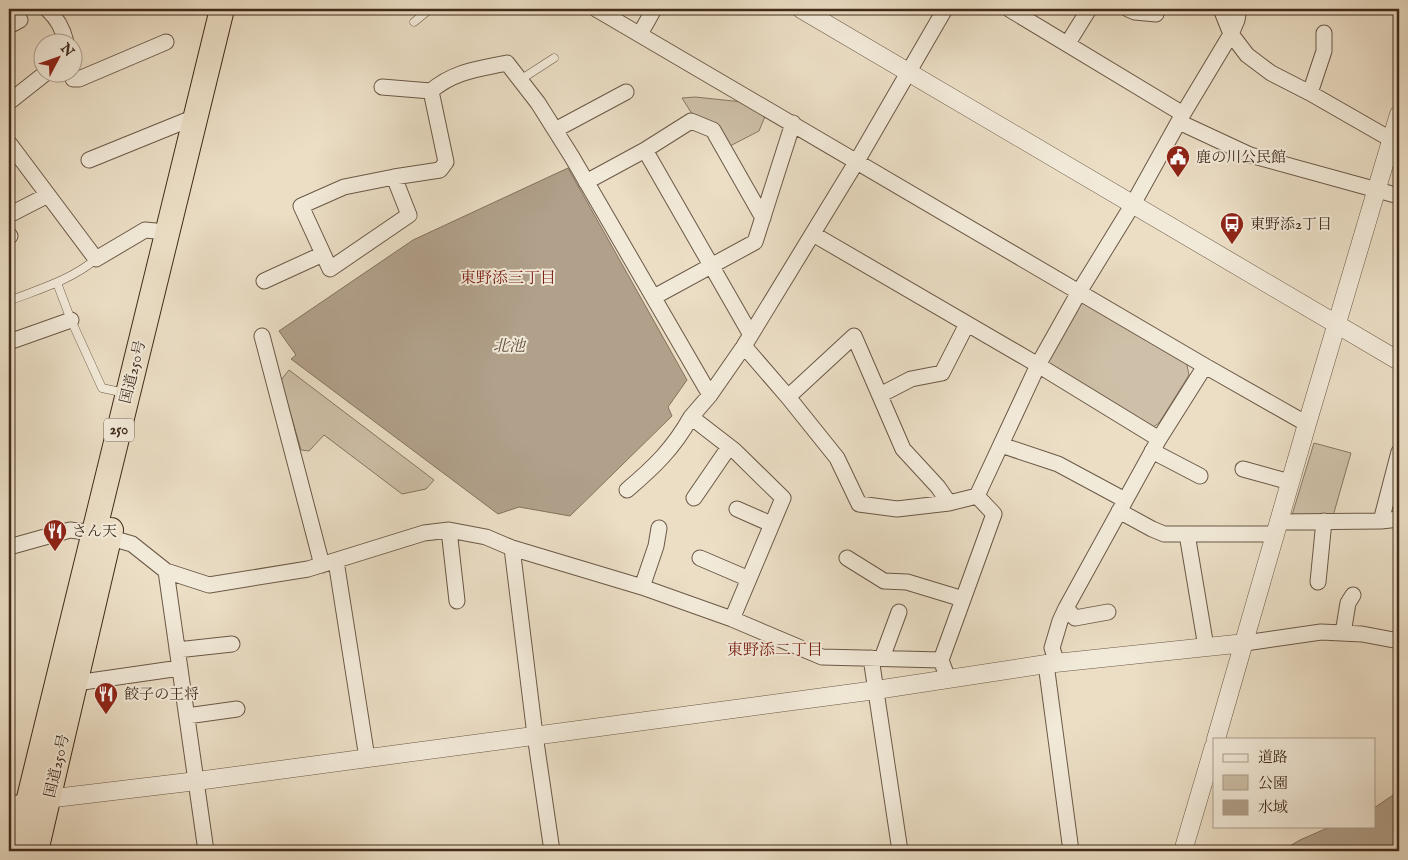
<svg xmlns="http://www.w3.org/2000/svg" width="1408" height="860" font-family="'IM FELL English','Noto Serif JP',serif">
<rect width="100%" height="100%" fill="#ebdec5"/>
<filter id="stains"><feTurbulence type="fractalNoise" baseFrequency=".004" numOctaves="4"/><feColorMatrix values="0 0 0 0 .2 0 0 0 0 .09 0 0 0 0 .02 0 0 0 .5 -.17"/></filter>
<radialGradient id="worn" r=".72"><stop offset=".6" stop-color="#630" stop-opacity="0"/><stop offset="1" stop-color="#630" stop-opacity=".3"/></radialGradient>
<path fill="#cec0a8" stroke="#877662" d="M695,97L743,102L766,114L759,131L728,147L694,117L682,98Z
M1088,302L1186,360L1189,375L1159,423L1152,428L1049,366L1046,359L1078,305Z
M289,370L434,480L426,489L402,494L324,435L309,451L301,450L281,380Z
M1314,443L1351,453L1333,516L1292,515Z"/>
<path fill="#b1a18b" stroke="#84725e" d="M568,168L687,380L668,407L672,416L570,516L519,507L498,514L291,359L296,355L279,331L413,240Z
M1399,791V851H1281L1300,840L1332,826H1374V808Z"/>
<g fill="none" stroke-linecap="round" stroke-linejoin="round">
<g stroke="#6b5846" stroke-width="9">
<path id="service" d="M414,22L430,9
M520,80L554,58
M57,283L71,320L102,388L125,393
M9,301C39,289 71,280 96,259"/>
</g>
<g stroke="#6b5846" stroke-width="17">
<path id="minor" d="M47,9C57,18 63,29 66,42
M596,9L1205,366L1307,424
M1009,9L1183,114
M1128,9L1135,12L1156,14
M1221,9L1231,34L1247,55L1271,73L1310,93L1399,144
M9,26L20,20
M640,34L654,9
M1068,43L1089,9
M73,79H79L166,42
M382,87L431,91C454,71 479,69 507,63L538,103L572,157L710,395
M1310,93L1324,51V33
M9,102L47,72
M1179,122L1250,155L1399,196
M555,130L626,92
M9,143L96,259L145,230L166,232
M645,150L751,335
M89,160L195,117
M394,177L409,215L330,269L301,206L344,187L394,177L440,170L446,162L431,91
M586,182L645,150L691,121L713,130L763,218
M9,215L48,195
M813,234L1038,365L1159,439
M9,235L10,236
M264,281L323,254
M654,297L755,242L793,123
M262,336L322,565
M9,342L71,320
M744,346L788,397L837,458L859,504L897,509L949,503L977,496L1038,365L1079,292L1133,204L1183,114L1231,34L1237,20L1239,9
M880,395L911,379L942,373L967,324
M788,397L854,336L903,449L938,487L949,503
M1001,445L1058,464L1125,500
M1152,451L1200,476
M1399,452L1381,521L1399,519
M1243,469L1290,482
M627,490C654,467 673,449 691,417
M694,498L729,447
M737,509L771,524
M1119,511L1152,529L1164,534H1276
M1279,522L1381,521
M449,530L457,601
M1187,534L1206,647
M9,547L70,530L94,533L132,544L166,571L209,585L308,569L424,533L449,530L486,537L512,548L642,587L732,619L822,657L941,660L948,679
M512,548L535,735L552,851
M700,558L749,579
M847,558L884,581L907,582L963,599
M336,561L367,758
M166,571L206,851
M1318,582L1324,521
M642,587L656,546L659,528
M1066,608L1075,618L1108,612
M732,619L783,498L735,451L691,417L710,395L744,346L857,161L945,9
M1343,633L1348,603L1353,595
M1245,643L1321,632L1362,634L1399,641
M177,650L232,644
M871,658L900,851
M882,658L899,612
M941,660L994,514L977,496
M1057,663L1052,648L1060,621L1066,608L1159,439L1205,366
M1046,664L1071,851
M76,683L180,668
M187,716L237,709
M9,804L28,802"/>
</g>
<g stroke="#6b5846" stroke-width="19">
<path id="tertiary" d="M801,9L1399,361
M1216,739L1307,424L1399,114
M38,800L197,781L876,690L1046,664L1245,643
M1183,851L1214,746"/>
</g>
<g stroke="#402b1b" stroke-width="26">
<path id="trunk" d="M16,851L222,9
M36,851L111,530"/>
</g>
<use href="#service" stroke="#f2ead9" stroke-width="8"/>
<use href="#minor" stroke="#f2ead9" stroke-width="15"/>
<use href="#tertiary" stroke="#f2ead9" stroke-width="18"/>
<use href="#trunk" stroke="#ebdec5" stroke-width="24"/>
</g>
<defs>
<g id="civic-pin" transform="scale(1.25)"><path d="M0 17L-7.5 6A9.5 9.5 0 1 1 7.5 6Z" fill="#8f2418" stroke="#f2ead9"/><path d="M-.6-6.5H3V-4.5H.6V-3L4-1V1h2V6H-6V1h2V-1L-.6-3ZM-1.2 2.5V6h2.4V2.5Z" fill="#fff"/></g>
<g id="bus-pin" transform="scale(1.25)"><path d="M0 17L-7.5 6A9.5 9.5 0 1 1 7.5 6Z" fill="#8f2418" stroke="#f2ead9"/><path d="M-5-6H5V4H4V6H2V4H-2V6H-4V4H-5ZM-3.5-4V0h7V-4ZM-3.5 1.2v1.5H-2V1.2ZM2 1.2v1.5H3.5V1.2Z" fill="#fff"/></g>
<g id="restaurant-pin" transform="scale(1.25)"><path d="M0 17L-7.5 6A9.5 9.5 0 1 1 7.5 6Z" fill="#8f2418" stroke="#f2ead9"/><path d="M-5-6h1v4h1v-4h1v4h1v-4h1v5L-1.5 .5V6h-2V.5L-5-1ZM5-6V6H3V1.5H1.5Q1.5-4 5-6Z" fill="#fff"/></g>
</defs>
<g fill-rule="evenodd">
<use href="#civic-pin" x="1178" y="157"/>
<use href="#bus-pin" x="1232" y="224"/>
<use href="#restaurant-pin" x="55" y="531"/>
<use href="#restaurant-pin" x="106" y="694"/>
</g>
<g text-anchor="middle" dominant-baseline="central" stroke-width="4" stroke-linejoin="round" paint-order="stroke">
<rect fill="#f2ead9" stroke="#756454" stroke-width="1" x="104" y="418.5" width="30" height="23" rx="4"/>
<g font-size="14" font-weight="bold" fill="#402b1b">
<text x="119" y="430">250</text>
</g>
<g font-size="15" fill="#402b1b" stroke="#f2ead9" text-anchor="start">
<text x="1196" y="157">鹿の川公民館</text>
<text x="1250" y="224">東野添2丁目</text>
<text x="72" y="531">さん天</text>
<text x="124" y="694">餃子の王将</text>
</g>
<g font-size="15" fill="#402b1b" stroke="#f2ead9">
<text transform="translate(133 372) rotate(-76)">国道250号</text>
<text transform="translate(57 766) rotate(-77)">国道250号</text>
</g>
<g font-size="16" fill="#7a1f14" stroke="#f2ead9">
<text x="508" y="279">東野添三丁目</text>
<text x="775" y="651">東野添二丁目</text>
</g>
<g font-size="16" font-style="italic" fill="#624e3d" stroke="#f2ead9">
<text x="509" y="347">北池</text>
</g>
</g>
<rect width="1408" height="860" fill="none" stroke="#ebdec5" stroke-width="30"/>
<rect x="10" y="10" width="1388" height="840" fill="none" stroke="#402b1b" stroke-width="2.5"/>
<rect x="15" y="15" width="1378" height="830" fill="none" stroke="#402b1b"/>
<rect x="1213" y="738" width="162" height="90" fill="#f2ead9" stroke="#ab9e8d"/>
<rect x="1223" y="754" width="25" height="8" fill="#f2ead9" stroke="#ab9e8d"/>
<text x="1258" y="762" font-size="15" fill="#402b1b">道路</text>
<rect x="1223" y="775" width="25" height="15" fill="#cec0a8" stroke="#ab9e8d"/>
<text x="1258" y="788" font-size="15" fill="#402b1b">公園</text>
<rect x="1223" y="800" width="25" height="15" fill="#b1a18b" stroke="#ab9e8d"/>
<text x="1258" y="812" font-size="15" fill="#402b1b">水域</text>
<g transform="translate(58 58) rotate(49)"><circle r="24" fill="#f2ead9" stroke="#ab9e8d"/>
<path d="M0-4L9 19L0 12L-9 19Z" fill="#8f2418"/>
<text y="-8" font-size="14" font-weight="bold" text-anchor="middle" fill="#402b1b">N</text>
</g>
<rect width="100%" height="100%" filter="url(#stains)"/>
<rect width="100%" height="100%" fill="url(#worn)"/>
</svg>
